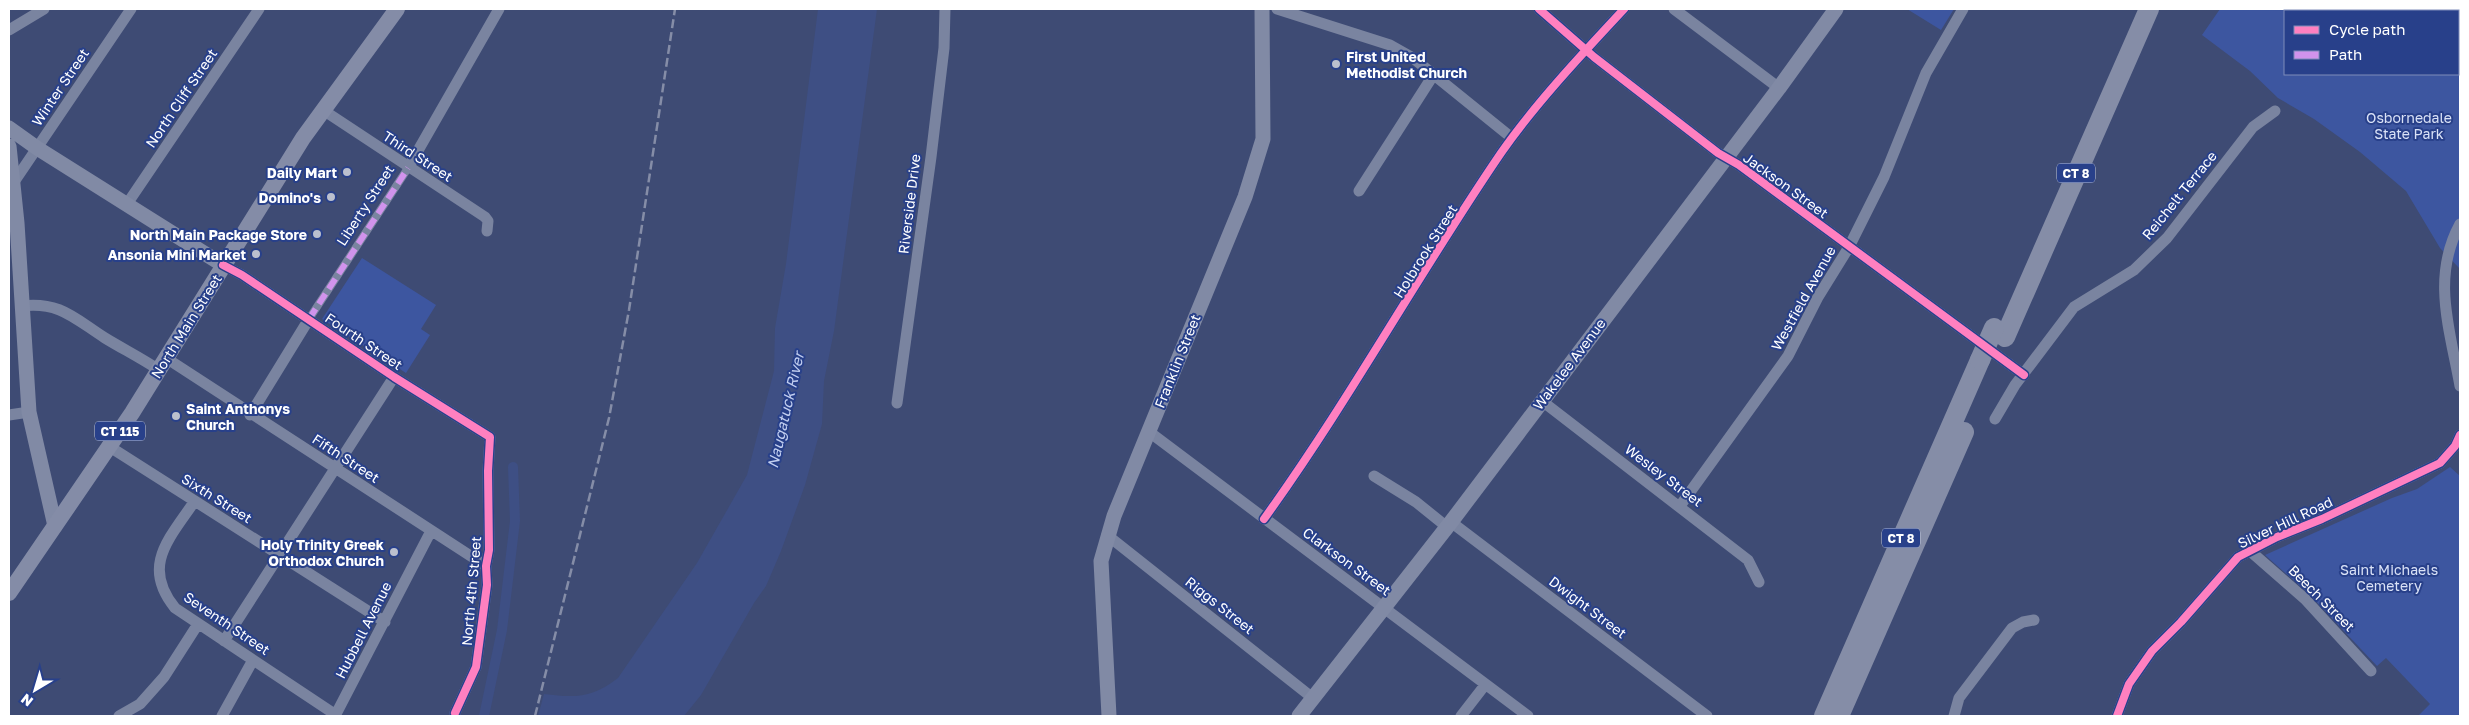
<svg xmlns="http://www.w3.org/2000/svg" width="2469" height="725" font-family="'Golos Text',sans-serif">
<rect width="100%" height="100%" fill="#3e4b74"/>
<path fill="#3d56a0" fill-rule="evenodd" d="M1907,9H1954L1941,30Z
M2220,9H2460V269L2440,248L2406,191L2360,152L2314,119L2278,98L2250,71L2202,35ZM2285,11H2458V74H2285Z
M362,258L436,305L421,329L430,335L406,373L322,319Z
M2450,467L2460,476V716H2418L2430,704L2386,658L2377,666L2309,594L2265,555L2392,498L2417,489Z"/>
<path fill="#3e4f84" d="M818,9H877L834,331L824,381L822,424L805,485L781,551L766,586L754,603L701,695L684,716H538L544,694C576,698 592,698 618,678L697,563L747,475L774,371L775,328L786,264Z"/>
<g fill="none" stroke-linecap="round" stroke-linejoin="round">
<path stroke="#3e4f84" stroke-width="10" d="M484,716L502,630L515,521L513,467"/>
<path stroke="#7a84a0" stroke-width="8" d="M309,319L408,168"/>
<path stroke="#7a84a0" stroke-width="11" d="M1277,9L1390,45L1413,58L1512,138
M1539,9L1594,57L1718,153L1739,165L2024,375
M1674,9L1779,88
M9,30L44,9
M323,110L485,217L488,221L487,231
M408,168L499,9
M14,182L131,9
M1359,191L1434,74
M127,204L259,9
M2460,224C2431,277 2450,330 2460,386
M223,265L242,275L394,377L490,437L488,471L489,550L486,566L487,585L476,667L455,713
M21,306C60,301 75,319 105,338C123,349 141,358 159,370
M166,358L486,566
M1542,401L1748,560L1759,582
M897,403L931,157L944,48L945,9
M9,415L29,412
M250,415L309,319
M1995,419L2015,385L2074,307L2134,270L2167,238L2253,127L2275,111
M1148,431L1528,716
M110,447L385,622
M1374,476L1416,502L1447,527
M194,502C169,539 141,566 175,608L336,715
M1680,506L1788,356L1818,297L1849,247L1884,177L1926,73L1963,9
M1264,519C1349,401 1419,273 1501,153C1535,104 1583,53 1624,9
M1451,522L1707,716
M1107,535L1314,699
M2249,550L2305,599L2371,671
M224,641L394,377
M119,716L140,704L164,677L198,624
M222,716L253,660
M335,716L431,531
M1461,716L1485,685
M1954,716L1959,698L2012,628L2023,622L2034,620
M2117,716L2129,684L2152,651L2181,622L2238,557L2277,537L2322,519L2440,463L2455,446L2460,435"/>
<path stroke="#818aa5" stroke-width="15" d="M9,128L37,148L223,265
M9,146L17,223L29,412L55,526
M1109,716L1101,561L1114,516L1245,197L1263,139L1262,9
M1299,716L1451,522L1779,88L1836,9"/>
<path stroke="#848ca7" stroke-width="16" d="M9,593L132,413L303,138L397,9"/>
<path stroke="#858da7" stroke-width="20" d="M2005,337L2149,9
M1824,716L1980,360
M1839,716L1964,432"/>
<path stroke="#858da7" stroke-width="2.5" stroke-dasharray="9 4" stroke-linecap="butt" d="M535,716L609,418L629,310L675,9"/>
<path stroke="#858da7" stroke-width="20" d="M1980,360L1994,328"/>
<path stroke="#d193ec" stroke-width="6" stroke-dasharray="12 6" stroke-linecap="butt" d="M309,319L408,168"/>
<g stroke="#28408a" stroke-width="11">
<path id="cycleway" d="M1539,9L1594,57L1718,153L1739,165L2024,375
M223,265L242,275L394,377L490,437L488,471L489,550L486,566L487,585L476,667L455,713
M1264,519C1349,401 1419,273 1501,153C1535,104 1583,53 1624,9
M2117,716L2129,684L2152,651L2181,622L2238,557L2277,537L2322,519L2440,463L2455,446L2460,435"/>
</g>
<use href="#cycleway" stroke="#ff80c0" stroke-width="8"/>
</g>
<g fill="#bbc0ce" stroke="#28408a" stroke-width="2">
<circle cx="1336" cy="64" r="5"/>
<circle cx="347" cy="172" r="5"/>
<circle cx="331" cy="197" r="5"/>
<circle cx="317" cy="234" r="5"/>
<circle cx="256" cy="254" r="5"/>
<circle cx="176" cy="416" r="5"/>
<circle cx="394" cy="552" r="5"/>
</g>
<g text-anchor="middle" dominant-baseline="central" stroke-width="4" stroke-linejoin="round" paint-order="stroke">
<g fill="#28408a" stroke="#bec6dc" stroke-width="1">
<rect x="2057" y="163.5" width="38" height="19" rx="4"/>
<rect x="95" y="421.5" width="50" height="19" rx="4"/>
<rect x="1882" y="528.5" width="38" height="19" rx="4"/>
</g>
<g font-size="12" font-weight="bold" fill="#fff">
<text x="2076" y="173">CT 8</text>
<text x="120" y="431">CT 115</text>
<text x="1901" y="538">CT 8</text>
</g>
<g font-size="14" font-weight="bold" fill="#fff" stroke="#28408a" text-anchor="end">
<text x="1346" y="56" text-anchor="start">First United<tspan x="1346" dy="16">Methodist Church</tspan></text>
<text x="337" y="172">Daily Mart</text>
<text x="321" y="197">Domino's</text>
<text x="307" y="234">North Main Package Store</text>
<text x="246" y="254">Ansonia Mini Market</text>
<text x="186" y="408" text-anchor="start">Saint Anthonys<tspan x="186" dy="16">Church</tspan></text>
<text x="384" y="544">Holy Trinity Greek<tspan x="384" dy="16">Orthodox Church</tspan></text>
</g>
<g font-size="14" fill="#fff" stroke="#28408a">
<text transform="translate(60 87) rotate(-56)">Winter Street</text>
<text transform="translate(181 98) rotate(-56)">North Cliff Street</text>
<text transform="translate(418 156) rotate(33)">Third Street</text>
<text transform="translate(1786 185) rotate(36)">Jackson Street</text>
<text transform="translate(2179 195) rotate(-51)">Reichelt Terrace</text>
<text transform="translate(909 204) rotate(-83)">Riverside Drive</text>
<text transform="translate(365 205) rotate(-57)">Liberty Street</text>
<text transform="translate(1425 251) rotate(-58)">Holbrook Street</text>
<text transform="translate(1803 298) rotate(-61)">Westfield Avenue</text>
<text transform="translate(186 326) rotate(-58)">North Main Street</text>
<text transform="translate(364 341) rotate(34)">Fourth Street</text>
<text transform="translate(1177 361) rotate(-68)">Franklin Street</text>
<text transform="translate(1569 364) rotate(-53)">Wakelee Avenue</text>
<text transform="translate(346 458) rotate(33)">Fifth Street</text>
<text transform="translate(1664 475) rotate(37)">Wesley Street</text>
<text transform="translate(217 498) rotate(32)">Sixth Street</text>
<text transform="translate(2285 522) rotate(-25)">Silver Hill Road</text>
<text transform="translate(1347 561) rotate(36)">Clarkson Street</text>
<text transform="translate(471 591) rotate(-85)">North 4th Street</text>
<text transform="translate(2322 598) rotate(45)">Beech Street</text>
<text transform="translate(1220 605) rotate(38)">Riggs Street</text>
<text transform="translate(1588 607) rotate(37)">Dwight Street</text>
<text transform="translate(227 623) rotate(34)">Seventh Street</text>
<text transform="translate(363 630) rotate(-63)">Hubbell Avenue</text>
</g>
<g font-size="14" fill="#dae2f7" stroke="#28408a">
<text x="2409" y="117">Osbornedale<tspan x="2409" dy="16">State Park</tspan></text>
<text x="2389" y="569">Saint Michaels<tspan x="2389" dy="16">Cemetery</tspan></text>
</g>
<g font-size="15" font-style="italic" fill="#c2cef0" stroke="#28408a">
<text transform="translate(785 410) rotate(-77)">Naugatuck River</text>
</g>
</g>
<rect width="2469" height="725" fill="none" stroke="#ffffff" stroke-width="20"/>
<rect x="2284" y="10" width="175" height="65" fill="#28408a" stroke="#7e8cb9"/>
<rect x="2294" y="26" width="25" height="8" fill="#ff80c0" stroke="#7e8cb9"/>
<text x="2329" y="35" font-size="15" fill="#ffffff">Cycle path</text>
<rect x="2294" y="51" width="25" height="8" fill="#d193ec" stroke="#7e8cb9"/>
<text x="2329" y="60" font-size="15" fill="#ffffff">Path</text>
<g transform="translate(35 690) rotate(218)" stroke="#28408a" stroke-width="4" paint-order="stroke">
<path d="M0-4L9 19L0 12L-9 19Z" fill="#ffffff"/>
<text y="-8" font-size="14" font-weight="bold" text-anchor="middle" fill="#ffffff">N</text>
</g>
</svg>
